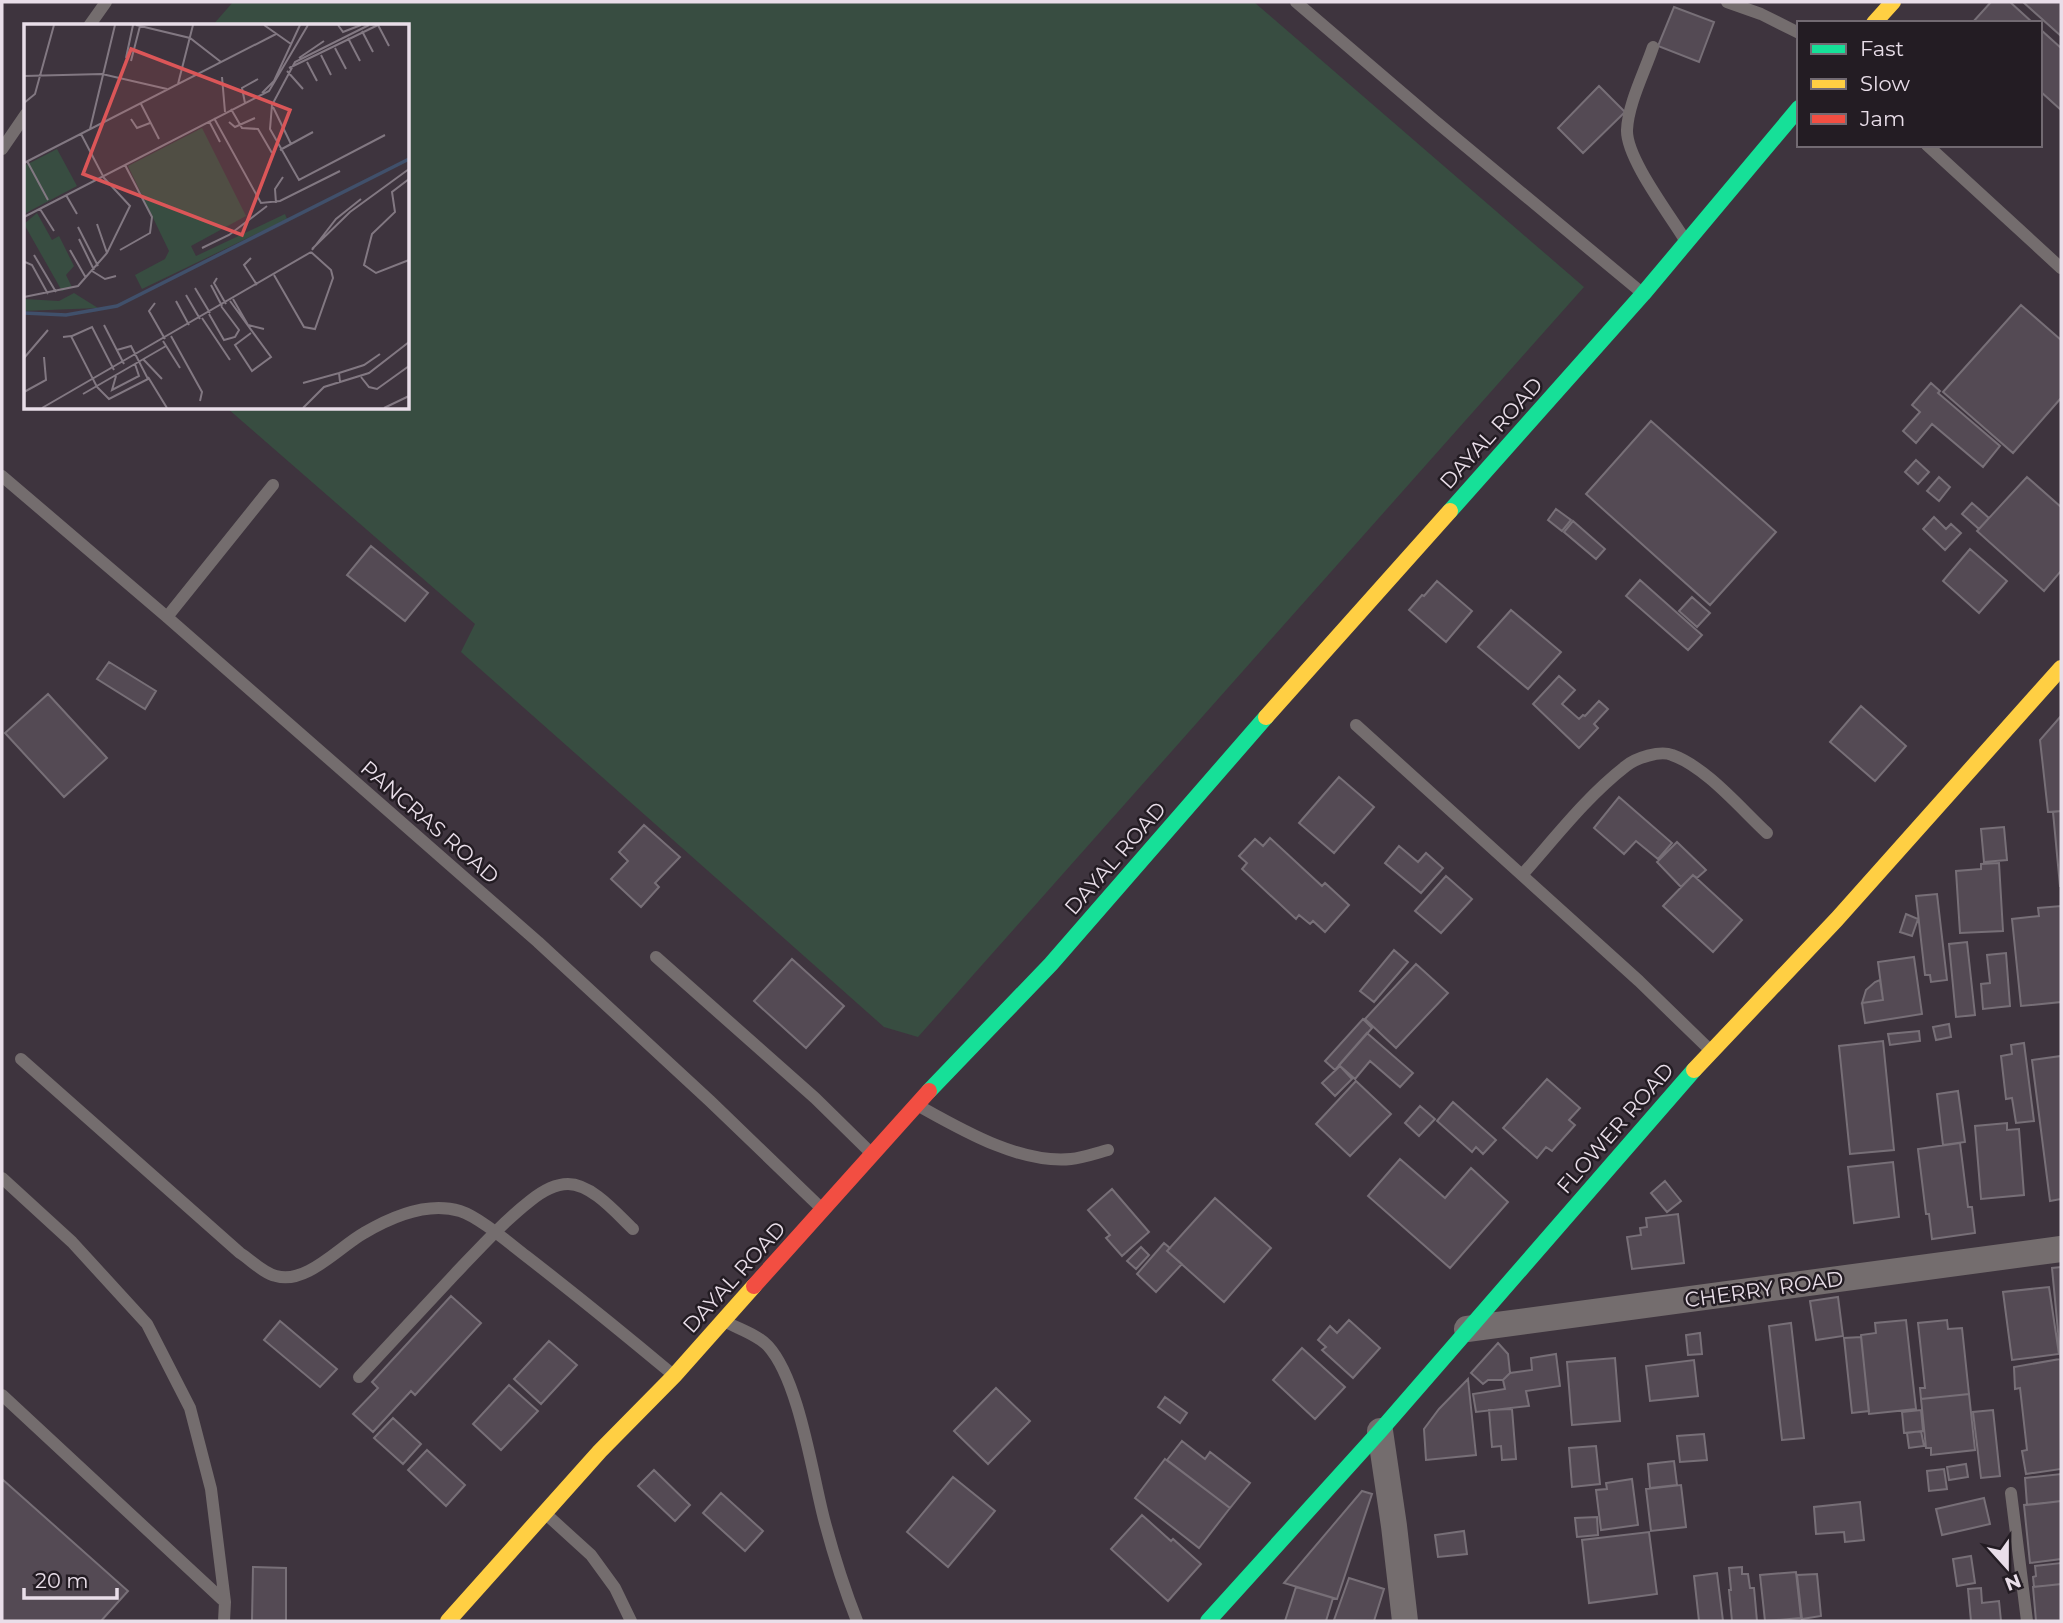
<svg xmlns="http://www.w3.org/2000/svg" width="2063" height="1623" font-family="Montserrat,sans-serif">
<rect width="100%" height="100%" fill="#3e343e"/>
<path fill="#384d41" d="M233,2H1254L1584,287L918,1037L884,1027L461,652L475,624L227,408H408V26H212Z"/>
<path fill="#544a54" stroke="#776f77" stroke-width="2" d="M1991,2H2010L2033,23H1972Z
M2023,2H2061V36Z
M1674,7L1714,22L1699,62L1658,46Z
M2040,29L2061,48V110L2040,91Z
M1599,86L1625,112L1583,153L1558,128Z
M2021,305L2061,340V398L2013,453L1943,392Z
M1931,383L1940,391L1938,393L2000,446L1983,467L1932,424L1916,443L1903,431L1920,412L1912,405Z
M1651,421L1776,532L1710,605L1586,494Z
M1916,460L1929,472L1918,484L1905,472Z
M1939,477L1950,487L1939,501L1927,491Z
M2027,477L2061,507V571L2044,591L1977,531Z
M1972,503L1989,518L1979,529L1962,514Z
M1556,509L1571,520L1562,531L1548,520Z
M1934,517L1946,529L1951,524L1961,533L1945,550L1923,529Z
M1573,521L1605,549L1596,559L1564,532Z
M371,546L428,593L405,621L347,575Z
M1970,549L2007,581L1979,613L1943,581Z
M1640,580L1702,635L1688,650L1626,596Z
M1437,581L1472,611L1446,642L1409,610L1422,595L1424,596Z
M1692,597L1710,613L1697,627L1679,611Z
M1511,610L1561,652L1528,689L1478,647Z
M109,662L156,691L145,709L97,679Z
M1559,676L1575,690L1562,704L1579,719L1583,715L1585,716L1599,701L1608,709L1594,724L1598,728L1579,748L1533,704Z
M48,694L107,758L64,797L5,733Z
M1861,706L1906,746L1875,781L1830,742Z
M2061,716V811L2048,812L2040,740Z
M1339,777L1374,807L1334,853L1299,823Z
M1619,797L1672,843L1658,859L1636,841L1624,854L1594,828Z
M2061,811V886H2060L2053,812Z
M644,825L680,857L655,883L659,887L641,907L611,879L628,861L619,852Z
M2004,827L2007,860L1984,862L1981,829Z
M1270,838L1322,886L1325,883L1349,905L1325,932L1313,921L1310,924L1299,915L1296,919L1242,869L1247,863L1239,856L1255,839L1263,846Z
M1677,842L1706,870L1697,878L1693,875L1681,887L1657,862Z
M1399,846L1418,862L1426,853L1443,868L1421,893L1385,863Z
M1999,863L2003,931L1960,933L1956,871L1981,869V864Z
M1693,875L1742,920L1713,952L1663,906Z
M1446,876L1472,899L1441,933L1415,911Z
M1937,894L1947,980L1931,982L1930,975H1925L1916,896Z
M2061,906V1002L2021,1006L2012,919L2039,916L2038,908Z
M1906,914L1918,919L1912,936L1900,932Z
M1967,942L1975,1015L1956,1017L1949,944Z
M1394,950L1408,962L1374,1002L1360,991Z
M2006,953L2010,1006L1983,1009L1981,984L1990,983L1987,955Z
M1914,957L1922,1014L1865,1023L1862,1003L1883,1000L1878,962Z
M792,959L844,1006L806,1048L754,1001Z
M1416,964L1448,993L1396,1048L1365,1019Z
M1880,980L1883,1000L1862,1003L1866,990L1875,982Z
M1363,1019L1372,1028L1335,1070L1325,1061Z
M1949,1024L1951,1037L1936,1040L1933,1027Z
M1919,1031L1920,1041L1890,1045L1888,1034Z
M1367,1033L1413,1073L1400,1087L1370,1061L1355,1079L1339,1065Z
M1883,1041L1894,1150L1850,1154L1839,1046Z
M2024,1043L2034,1121L2016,1123L2012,1098L2006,1099L2001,1056L2012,1054L2011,1045Z
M2061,1056V1199L2050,1201L2032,1060Z
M1340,1066L1352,1079L1335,1096L1322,1083Z
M1547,1079L1580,1108L1569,1120L1575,1125L1552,1151L1546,1147L1537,1158L1503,1128Z
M1356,1081L1391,1114L1350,1156L1316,1124Z
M1958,1091L1965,1142L1943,1145L1937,1094Z
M1453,1102L1496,1140L1483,1154L1476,1147L1472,1152L1437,1121Z
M1420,1106L1435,1119L1419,1136L1405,1123Z
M2007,1123V1130L2019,1129L2024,1195L1981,1199L1975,1126Z
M1960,1143L1968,1207H1972L1975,1233L1932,1239L1929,1214H1926L1918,1149Z
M1400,1159L1445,1198L1471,1168L1508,1202L1450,1268L1368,1196Z
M1893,1162L1899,1217L1854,1223L1848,1167Z
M1665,1181L1681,1201L1667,1212L1651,1193Z
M1112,1189L1149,1232L1122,1256L1106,1238L1110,1235L1088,1210Z
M1215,1198L1271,1248L1224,1302L1167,1251Z
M1678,1214L1684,1263L1632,1269L1627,1237L1641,1235L1640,1228L1647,1227L1646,1218Z
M1164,1243L1170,1248L1167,1251L1182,1264L1156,1292L1137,1274Z
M1141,1247L1149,1255L1136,1269L1127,1261Z
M2061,1267V1363L2052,1268Z
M2049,1287L2059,1354L2012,1360L2003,1292Z
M451,1296L481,1323L415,1395L411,1391L373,1432L353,1414L378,1388L372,1382Z
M1838,1297L1843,1336L1816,1340L1810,1301Z
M1349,1320L1380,1348L1353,1378L1322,1350L1326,1347L1318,1340L1330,1326L1337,1333Z
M1906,1320L1916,1409L1869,1414L1861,1335L1876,1333L1875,1323Z
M1947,1320L1948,1329L1962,1328L1969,1394L1921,1399L1920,1388H1925L1918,1323Z
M280,1321L337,1369L320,1387L264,1340Z
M1791,1323L1804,1438L1782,1440L1769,1326Z
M1700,1333L1702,1354L1688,1355L1686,1335Z
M1861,1337L1869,1411L1852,1413L1844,1338Z
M549,1341L577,1365L541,1404L514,1379Z
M1498,1343L1508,1354L1510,1373L1503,1380H1488L1483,1384L1471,1373Z
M1302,1348L1345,1387L1315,1419L1273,1380Z
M1556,1354L1560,1386L1526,1391L1529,1406L1476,1412L1473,1394L1505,1389L1503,1380L1510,1373L1532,1370L1531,1358Z
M1615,1358L1620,1421L1572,1425L1567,1362Z
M2060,1359L2061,1469L2026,1474L2022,1451L2027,1450L2020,1388L2015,1389L2014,1367Z
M1694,1360L1698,1396L1650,1401L1646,1366Z
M1468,1379L1476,1455L1426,1460L1424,1429L1439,1409Z
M509,1385L538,1411L501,1450L473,1424Z
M996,1388L1030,1421L988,1464L954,1431Z
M1969,1394L1975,1450L1931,1455V1448H1926L1921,1399Z
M1165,1397L1187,1413L1180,1423L1158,1407Z
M1512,1409L1516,1459L1502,1460L1501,1446L1492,1447L1489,1410Z
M1921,1410L1923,1431L1904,1433L1902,1412Z
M1993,1410L2000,1476L1981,1478L1973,1412Z
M393,1418L421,1444L403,1464L374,1438Z
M1921,1431L1924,1446L1909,1448L1907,1433Z
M1704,1434L1707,1460L1680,1462L1677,1436Z
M1182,1441L1205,1459L1210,1452L1250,1483L1230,1508L1167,1460Z
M1596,1446L1600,1484L1572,1487L1569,1448Z
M427,1450L465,1485L446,1506L408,1470Z
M1165,1459L1230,1508L1199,1548L1135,1498Z
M1674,1461L1677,1485L1650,1488L1648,1464Z
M1966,1464L1968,1477L1949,1480L1947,1467Z
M1944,1469L1947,1489L1929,1491L1927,1471Z
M654,1470L690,1505L675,1521L638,1486Z
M2061,1474V1501L2027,1505L2025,1478Z
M953,1477L995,1511L948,1567L907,1532Z
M2,1479L128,1591L101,1621H2Z
M1632,1479L1638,1525L1601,1530L1596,1490L1607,1489L1606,1483Z
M1681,1485L1686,1527L1651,1531L1646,1489Z
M1362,1491L1372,1494L1337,1599L1284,1583Z
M721,1493L763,1531L745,1551L703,1513Z
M1984,1498L1990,1524L1942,1535L1936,1509Z
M2061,1501V1559L2030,1563L2024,1505Z
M1860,1502L1864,1540L1845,1542L1844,1532L1816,1534L1814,1507Z
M1142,1515L1171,1541L1173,1539L1201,1564L1168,1601L1111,1549Z
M1597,1517L1598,1535L1577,1537L1575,1518Z
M1464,1531L1467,1554L1438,1557L1435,1535Z
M1649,1532L1657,1594L1589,1603L1582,1540Z
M1971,1556L1975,1583L1957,1586L1953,1559Z
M2061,1563V1584L2034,1587L2033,1577L2036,1576L2035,1566Z
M253,1567L286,1568V1621H252Z
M1742,1567V1574H1748L1750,1588H1754L1757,1621H1732L1729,1590H1731L1729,1568Z
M1796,1572L1801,1618L1765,1621L1760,1575Z
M1717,1573L1723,1621H1699L1694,1576Z
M1817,1574L1821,1616L1802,1619L1797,1575Z
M1349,1578L1384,1589L1374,1621L1334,1620Z
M2061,1584V1621H2036L2033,1587Z
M1296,1587L1333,1598L1326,1621H1285Z
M1981,1588L1982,1603L1999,1601L2001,1621H1971L1968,1589Z"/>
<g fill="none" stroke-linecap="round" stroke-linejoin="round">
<path stroke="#746d6e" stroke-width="12" d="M1296,2L1434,120L1641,292
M1727,2L1761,14L1799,33
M89,26L106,2
M1653,47C1645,71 1628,104 1627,130C1626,158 1670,215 1685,240
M1927,145L2061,268
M2,149L26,114
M2,476L167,617L538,942L710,1101L820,1207
M167,617L273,485
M1356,725L1639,981L1708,1048
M1522,875C1555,838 1586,797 1626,766C1636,758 1660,750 1672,755C1706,767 1740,808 1767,833
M656,957L815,1098L869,1151
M21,1059L240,1253C251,1260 263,1273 276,1276C306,1285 339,1247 364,1233C391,1217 427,1201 460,1211C479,1217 509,1243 526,1256C575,1294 623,1333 671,1373
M919,1106C962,1130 1020,1164 1071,1159C1083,1158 1096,1153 1108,1150
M2,1178L72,1242L147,1324L190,1408L211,1489L225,1602L224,1621
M726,1322C739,1329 758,1335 768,1346C799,1380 812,1473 824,1519C833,1553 844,1588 857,1621
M359,1377C391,1343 422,1309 454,1275C478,1250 502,1223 530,1201C541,1192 554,1184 568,1184C592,1184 617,1214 633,1229
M2,1395L225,1602
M2011,1493L2027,1621
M547,1515L591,1555L615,1588L631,1621"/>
<path stroke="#746d6e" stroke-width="26" d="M1467,1329L2061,1249
M1380,1431L1394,1526L1405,1621"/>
<path stroke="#16e098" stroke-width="16" d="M1450,511L1643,294L1799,108
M929,1091L1051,964L1266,717
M1208,1621L1380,1431L1694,1070"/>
<path stroke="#ffcf43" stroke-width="16" d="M1874,23L1893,2
M1266,717L1450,511
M1694,1070L1837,919L2061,668
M448,1621L600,1451L674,1376L754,1286"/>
<path stroke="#f24e42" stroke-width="16" d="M754,1286L929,1091"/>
</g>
<g text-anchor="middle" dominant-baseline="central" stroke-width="5" stroke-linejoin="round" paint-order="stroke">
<g font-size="21" fill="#e9dee9" stroke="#231c23">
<text transform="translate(1491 433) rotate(-48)">DAYAL ROAD</text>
<text transform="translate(430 822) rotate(41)">PANCRAS ROAD</text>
<text transform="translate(1115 858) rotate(-49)">DAYAL ROAD</text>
<text transform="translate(1615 1128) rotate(-49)">FLOWER ROAD</text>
<text transform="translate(734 1277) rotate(-48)">DAYAL ROAD</text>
<text transform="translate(1764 1289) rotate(-8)">CHERRY ROAD</text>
</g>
</g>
<g transform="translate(24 24)">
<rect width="385" height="385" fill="#3e343e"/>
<path d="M178,104L222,192L167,222L172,232L261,190L263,195L118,265L111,251L141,235L145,227L104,142ZM33,125L53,162L0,190V142ZM13,189L28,216L35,212L50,242L42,251L48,263L38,267L0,200ZM50,269L74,284L0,287V275L35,277Z" fill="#384d41"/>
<path fill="none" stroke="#40506b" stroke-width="3.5" d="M0,289L42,291L93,282L385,135"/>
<path fill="none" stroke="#827882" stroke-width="2" d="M112,1L166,14L197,38M240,1L267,20M314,1L319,8L337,1M345,1L271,38L248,81L246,105L275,156L361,111M354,1L365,22M338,7L349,28M324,14L336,37M311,24L322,45M297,31L307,51M102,34L109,1M275,34L300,17M107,37L116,2M283,38L293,57M265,44L354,1M263,47L279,65M0,52L78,50L143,65M198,53L201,88M154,60L169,1M238,69L250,57L276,1M0,79L11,70L30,1M221,79L218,64L234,55M117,80L135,115M249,83L267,120M207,85L218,104L234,105L248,129M190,94L237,179L256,177L316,147M107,95L113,104L126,99M185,97L196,118M205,98L211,103L231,94M66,105L91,1M256,126L289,108M3,137L24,176M0,139L252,10M385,155L368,168L371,188L348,210L340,241L352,249L385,236M42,171L53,190M252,179L251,165L259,153M16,185L30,207M0,193L245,67L284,1M73,200L83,229M54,203L74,242M55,215L70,246M178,224L205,211L243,182M288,225L326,188L385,145M46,226L62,254M96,226L126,209L128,193L101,141M288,226L312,195L337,175M10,231L32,268M227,234L220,241L233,261M1,238L8,241L24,270M68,247L81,255L92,252M250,251L280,303L291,305L309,254L307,246L287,228M193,254L190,259L202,280M187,261L198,282M171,264L186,289M162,271L176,295M0,273L54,262L83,229L106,182L80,154L57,110M209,275L224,301L240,305M152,277L165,301M206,277L247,333L228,347L211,321L227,309M131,279L125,287L141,315M185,290L200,316L211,313L215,306L197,282M178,294L206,336M80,301L100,340M48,312L68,303L90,346M147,312L178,368L176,377M39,313L47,312L73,363L85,375L124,355L107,322L93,326M139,317L156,344M0,334L24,306M119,335L138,355M315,349L340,341L356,330M92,352L88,366L115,352L111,340M124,353L143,384M337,353L345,363L353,365L385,342M279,359L315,349L316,358M0,368L22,356L20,333M59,370L142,322M18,384L287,228M279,384L300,363L345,349L385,318M360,384L385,372"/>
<path fill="#db5658" fill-opacity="0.15" stroke="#db5658" stroke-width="3.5" d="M107,25L266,86L218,211L59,150Z"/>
<rect width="385" height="385" fill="none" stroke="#e9dee9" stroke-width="3.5"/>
</g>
<rect width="2063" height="1623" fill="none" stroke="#e9dee9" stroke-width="7"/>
<rect x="1797" y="21" width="245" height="126" fill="#231c23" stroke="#726a72" stroke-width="2"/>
<rect x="1811" y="44" width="35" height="10" fill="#16e098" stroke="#726a72" stroke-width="2"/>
<text x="1860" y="56" font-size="21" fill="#e9dee9">Fast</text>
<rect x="1811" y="79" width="35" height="10" fill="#ffcf43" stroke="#726a72" stroke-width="2"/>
<text x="1860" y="91" font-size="21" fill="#e9dee9">Slow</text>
<rect x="1811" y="114" width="35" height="10" fill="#f24e42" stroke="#726a72" stroke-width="2"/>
<text x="1860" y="126" font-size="21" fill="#e9dee9">Jam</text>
<g transform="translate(2007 1567) rotate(159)" stroke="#231c23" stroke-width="5" paint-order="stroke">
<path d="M0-5L12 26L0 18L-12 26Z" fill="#e9dee9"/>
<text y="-10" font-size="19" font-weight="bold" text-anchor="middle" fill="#e9dee9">N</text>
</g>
<path d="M24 1588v10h93v-10" fill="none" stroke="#e9dee9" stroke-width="3.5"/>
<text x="35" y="1588" font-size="21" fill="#e9dee9" stroke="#231c23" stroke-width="5" paint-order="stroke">20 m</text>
</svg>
